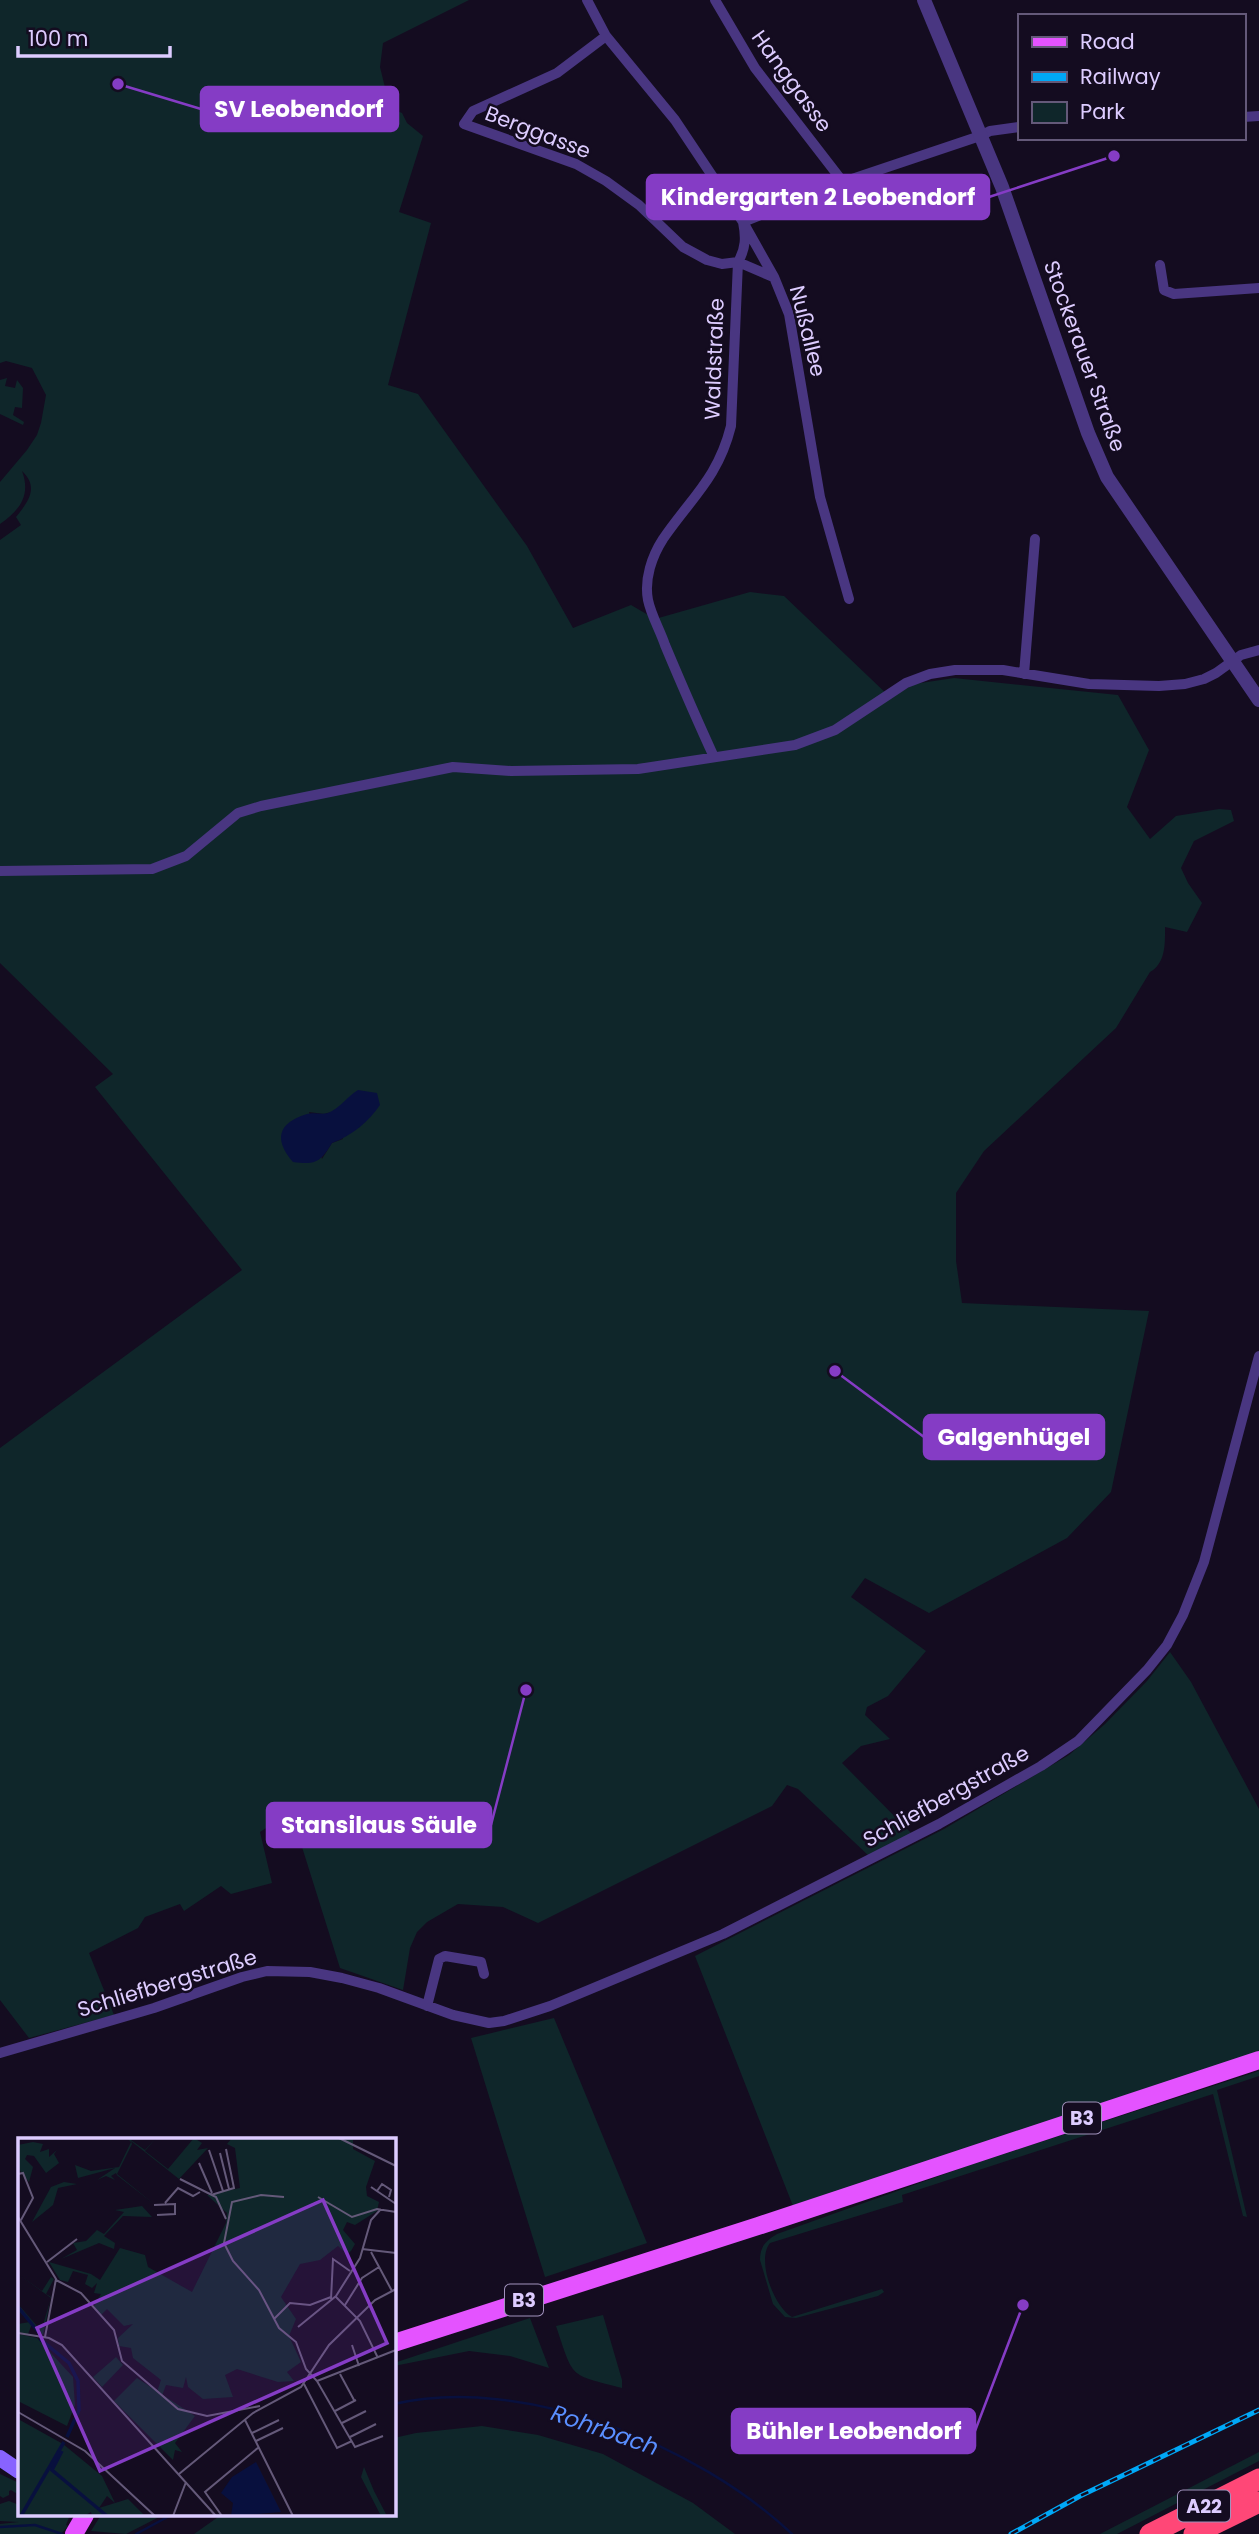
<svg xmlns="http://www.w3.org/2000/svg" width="1259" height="2534" font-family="Poppins,sans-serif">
<rect width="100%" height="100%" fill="#140c20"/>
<path fill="#0f262a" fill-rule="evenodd" d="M0,0H469L383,43L380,67L390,108L402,113L407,123L423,136L399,212L431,223L388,385L418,394L527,546L573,628L631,605L655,619L750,592L784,596L891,698L914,684L954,678L1118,695L1149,750L1127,807L1150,839L1176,816L1219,809L1231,810L1234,821L1194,841L1181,868L1188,883L1202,903L1187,932L1165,927C1165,943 1166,963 1150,972L1116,1028L984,1151L956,1193V1261L962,1303L1149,1311L1111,1492L1067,1538L929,1613L865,1578L851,1597L926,1651L888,1696L867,1707L865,1715L890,1739L861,1746L842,1763L913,1835L870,1857L798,1789L787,1785L772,1806L538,1923L503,1907L458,1904L427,1922L417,1932L410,1948L403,1990L340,1968L291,1812L260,1832L272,1883L231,1894L221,1886L184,1911L180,1904L145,1917L138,1928L89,1953L114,2015L29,2038L0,2000V1448L242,1270L95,1087L113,1074L0,963V540L21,525L16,517C29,501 39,487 22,471C31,495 20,510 0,524V482L27,450L37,435L41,423L46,395L32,368L6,361L0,363ZM309,1112L324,1114L331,1112L343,1139L332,1143L322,1159Z
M7,378L5,386L15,388L17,380L23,388L22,408L15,407L13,415L24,422L23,425L0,414V380Z
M1170,1652L1191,1682L1259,1809V2052L793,2206L695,1956L944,1829L1069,1755L1105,1724L1147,1681Z
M554,2018L647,2243L545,2277L471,2038Z
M1259,2071V2076L1217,2090L1247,2217L1243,2216L1213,2094L902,2195L903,2202L770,2243C756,2260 774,2307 792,2317L882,2289L884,2292L878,2296L796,2318L785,2317L773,2304L760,2260C760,2246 766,2241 777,2234L970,2165Z
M603,2315L622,2380V2388C568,2374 574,2379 556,2326Z
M530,2318L549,2368L510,2356L469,2351L394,2366V2363Z
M482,2426L538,2435L603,2454L693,2503L735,2534H194L221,2515H394V2438L416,2433Z
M1259,2452V2461L1117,2534H1100Z
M0,2474L19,2483V2495L11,2490L9,2491V2495L3,2498L0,2496Z
M9,2501L19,2505V2515H70L66,2525L68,2526L61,2534H0V2524L19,2522L0,2521V2504Z
M101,2515H163L126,2534L91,2531Z"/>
<path fill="#08103e" d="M358,1090L377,1093L380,1105C369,1121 352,1136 332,1143C320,1162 317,1165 293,1162C274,1140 277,1123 307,1114C314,1112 321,1115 328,1113C339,1109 348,1096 358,1090Z"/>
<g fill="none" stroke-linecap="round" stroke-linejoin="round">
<path stroke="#08103e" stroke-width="2.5" d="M394,2404C523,2374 698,2445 792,2534
M0,2527L35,2525L62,2534
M136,2534L171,2515"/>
<path stroke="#493681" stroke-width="10" d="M587,0L606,36L675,120L743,222L774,277L789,314L820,497L849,599
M715,0L755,68L843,182
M606,36L557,73L473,111L464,124L576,164L606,181L639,205L683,247L707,260L722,264L738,262L773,277
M1243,117L1259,116
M1160,265L1164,290L1174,294L1259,288
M1024,674L1035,539
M714,757C697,720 681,683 665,645C660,630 651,615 648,600C644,579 652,556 663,539C691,498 718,478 731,426L738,262C746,248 746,237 743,222L843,182L980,136L990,131L1019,127
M0,871L152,869L186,856L238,813L261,806L453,767L511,771L638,769L795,745L835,730L906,683L930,674L955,670H1003L1089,684L1159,686L1185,684L1204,679L1216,673L1241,655L1259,650
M427,2006L439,1959L445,1956L481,1962L484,1974
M0,2053L154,2008L242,1977L267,1971L310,1972L342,1978L379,1988L453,2015L489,2023L504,2021L550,2006L723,1934L939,1824L1041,1766L1078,1741L1147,1670L1167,1645L1183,1615L1204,1562L1259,1356"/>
<path stroke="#493681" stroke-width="14" d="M924,0L1002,187L1088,433L1107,477L1259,700"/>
<path stroke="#8863ff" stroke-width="16" d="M0,2458L19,2471"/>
<path stroke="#e453ff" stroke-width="18" d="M394,2343L758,2226L1259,2060
M74,2534L85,2515"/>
<path stroke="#ff4777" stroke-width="21" d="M1150,2534L1259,2479
M1194,2534L1259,2502"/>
<g stroke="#00a8f7" stroke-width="5">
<path id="rail" d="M1011,2534L1080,2496L1259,2410"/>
</g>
<use href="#rail" stroke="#140c20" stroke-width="2.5" stroke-dasharray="8" stroke-linecap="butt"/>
</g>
<g text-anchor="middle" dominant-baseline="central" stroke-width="5" stroke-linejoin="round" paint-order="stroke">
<g fill="#140c20" stroke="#a192bc" stroke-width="2">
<rect x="1063" y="2102.5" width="38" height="31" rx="5"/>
<rect x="505" y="2284.5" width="38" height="31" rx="5"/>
<rect x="1178" y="2490.5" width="52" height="31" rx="5"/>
</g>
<g font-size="19" font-weight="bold" fill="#dcf">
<text x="1082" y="2118">B3</text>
<text x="524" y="2300">B3</text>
<text x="1204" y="2506">A22</text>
</g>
<g font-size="21" fill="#dcf" stroke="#140c20">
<text transform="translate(792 81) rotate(54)">Hanggasse</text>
<text transform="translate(538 132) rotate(21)">Berggasse</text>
<text transform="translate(808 331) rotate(76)">Nußallee</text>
<text transform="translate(1085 356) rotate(70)">Stockerauer Straße</text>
<text transform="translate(714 359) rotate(-88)">Waldstraße</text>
<text transform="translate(946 1796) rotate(-29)">Schliefbergstraße</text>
<text transform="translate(167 1983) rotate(-17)">Schliefbergstraße</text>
</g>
<g font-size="23" font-style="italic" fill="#5a8fff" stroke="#140c20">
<text transform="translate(605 2430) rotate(19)">Rohrbach</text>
</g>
</g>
<g transform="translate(18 2138)">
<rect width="378" height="378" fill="#140c20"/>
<path d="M109,0H110L127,12L138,0L127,13L150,31L176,0L184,5L179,12L190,10L161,41L113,3L114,6L99,36L136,66L100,38L99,37L98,35L93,38L97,42L88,38L79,42L97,30L60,40L57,27L73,33L101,29L113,4ZM214,0H335V11L357,23L348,49L349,58L361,64L359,73L337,87L329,84L325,92L337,106L333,113L329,116L320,108L302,122L282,126L263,159L278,181L271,198L283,224L269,234L276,243L260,244L219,231L207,237L215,259L185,261L170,249L168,239L165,250L148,247L144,258L139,254L143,242L115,220L113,210L101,208L100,200L115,186L106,188L89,171L83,177L76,168L83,156L76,155L79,145L74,150L67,146L70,137L55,133L50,144L42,142L31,124L73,136L82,142L102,110L127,117L130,129L174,154L208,85L209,75L189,57L222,50L217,10L209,6ZM15,4L25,6L22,14L31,11V19L39,12L36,16L41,25L28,35L16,18L9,17L7,21L15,29L11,44L0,30V7ZM46,44L59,46L40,50L35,67L14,84L33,49ZM124,68L134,79L105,78L86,98L97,105L96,111L81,105L43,121L59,112L55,105L68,103L79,92L86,96L106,74L97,72ZM0,136L24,153L33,139L36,141L28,156L33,159L25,197L14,186L10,196L0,194V186L12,184L0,172V166L19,188L25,187L33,160ZM0,196L19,200L55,239L57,267L49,288L0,263ZM98,219L105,227L84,249L75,239ZM119,240L177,278L157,305L164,314L157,312L155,322L96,263ZM0,281L45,306L84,338L97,365L89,358L81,370L110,361L127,378H74L73,374L66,378H0ZM346,329L356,353L369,378H363L343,339Z" fill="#0f262a"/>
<path d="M238,324L263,374L213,378L215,365L203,355L214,339Z" fill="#08103e"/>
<path fill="none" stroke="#08103e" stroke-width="3.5" d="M0,169L22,196M22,201L51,225L60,243L61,272L49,299M44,313L34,332L89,378M3,378L46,304"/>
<path fill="none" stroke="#645979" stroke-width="2" d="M321,0L378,28M191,12L205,53M202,15L211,51M181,25L194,55M0,36L5,35L15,60L3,82M162,41L198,59L208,81M353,49L378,66M359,53L364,46L373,52L371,59M193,57L216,50L208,11M266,59L243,57L214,64L206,105L215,123L241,152L261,190L278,204L288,231L299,243L337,309L365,298M300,59L334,79L359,71L378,74M147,65L160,50L175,58L182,54M136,67L157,66V76L139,77M0,79L38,141L27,199M344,111L378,115M353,114L374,153M29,124L59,101M38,142L63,155L96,192L104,223L160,271L189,278L242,268M317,158L342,183L360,220M313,161L315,121L332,133M327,167L344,140L361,129M256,181L272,165L292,167L313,159M280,189L318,158L342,120L353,82L363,71M0,195L31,200L44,207L198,378M334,207L341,228M322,236L336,262M299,243L378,212M286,246L319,310L334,303M317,273L338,262M0,274L67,313L137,378M227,282L275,378M324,285L348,273M234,295L261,282M332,299L358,286M238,303L265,290M161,336L235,275L283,249L311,207L357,162L378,151M155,378L168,344M204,378L187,354L241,309"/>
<path fill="#853cc5" fill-opacity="0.15" stroke="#853cc5" stroke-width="3.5" d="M305,62L369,205L82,333L19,190Z"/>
<rect width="378" height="378" fill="none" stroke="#dcf" stroke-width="3.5"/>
</g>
<path fill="none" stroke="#853cc5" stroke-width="2.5" d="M118 84L201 109M1114 156L989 197M835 1371L924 1437M526 1690L491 1825M1023 2305L975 2431"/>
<g fill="#853cc5" stroke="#140c20" stroke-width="2.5">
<circle cx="118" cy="84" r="7"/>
<circle cx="1114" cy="156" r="7"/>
<circle cx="835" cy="1371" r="7"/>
<circle cx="526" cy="1690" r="7"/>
<circle cx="1023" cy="2305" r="7"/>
</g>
<g fill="#853cc5" stroke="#853cc5" stroke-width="2.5">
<rect x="201" y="87" width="197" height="44" rx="7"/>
<rect x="647" y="175" width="342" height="44" rx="7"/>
<rect x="924" y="1415" width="180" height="44" rx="7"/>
<rect x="267" y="1803" width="224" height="44" rx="7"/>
<rect x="732" y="2409" width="243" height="44" rx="7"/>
</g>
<g font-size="23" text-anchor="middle" font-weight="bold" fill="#fff">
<text x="299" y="117">SV Leobendorf</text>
<text x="818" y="205">Kindergarten 2 Leobendorf</text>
<text x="1014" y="1445">Galgenhügel</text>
<text x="379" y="1833">Stansilaus Säule</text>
<text x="854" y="2439">Bühler Leobendorf</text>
</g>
<rect x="1018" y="14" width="228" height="126" fill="#140c20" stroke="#645979" stroke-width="2"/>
<rect x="1032" y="37" width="35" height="10" fill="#e453ff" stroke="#645979" stroke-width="2"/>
<text x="1080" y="49" font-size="21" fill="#ddccff">Road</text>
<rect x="1032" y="72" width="35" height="10" fill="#00a8f7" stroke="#645979" stroke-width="2"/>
<text x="1080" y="84" font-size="21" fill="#ddccff">Railway</text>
<rect x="1032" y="102" width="35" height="21" fill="#0f262a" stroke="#645979" stroke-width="2"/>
<text x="1080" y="119" font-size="21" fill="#ddccff">Park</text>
<path d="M18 46v10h152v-10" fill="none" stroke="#ddccff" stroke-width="3.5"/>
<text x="28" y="46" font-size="21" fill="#ddccff" stroke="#140c20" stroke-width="5" paint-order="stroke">100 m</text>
</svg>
